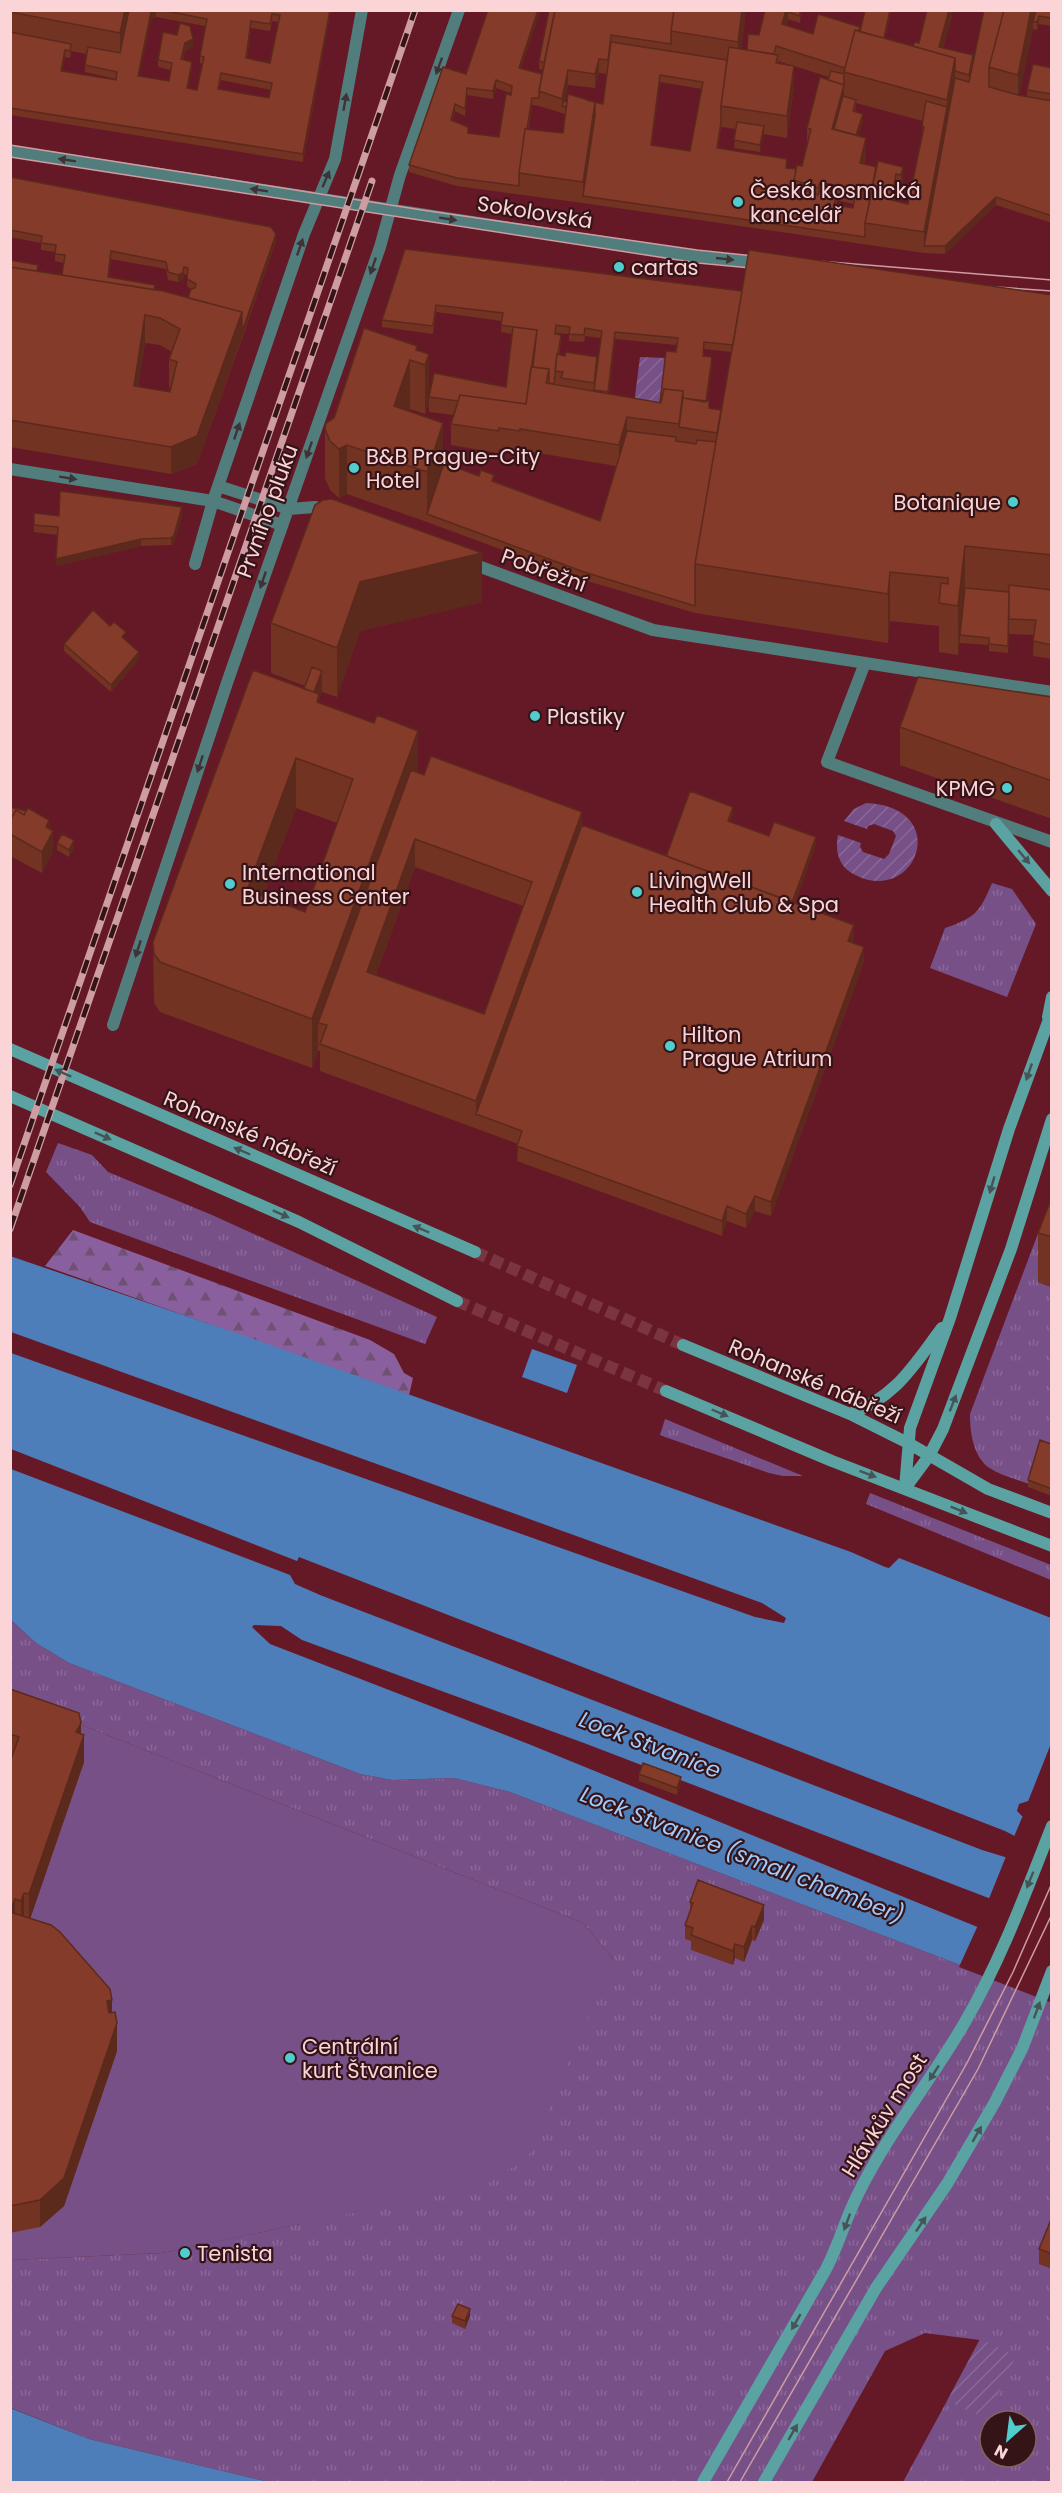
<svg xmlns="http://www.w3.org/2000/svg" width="1062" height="2493" font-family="Poppins,sans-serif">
<defs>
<pattern id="grass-tufts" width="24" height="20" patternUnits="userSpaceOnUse" patternTransform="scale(1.5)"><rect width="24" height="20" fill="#775088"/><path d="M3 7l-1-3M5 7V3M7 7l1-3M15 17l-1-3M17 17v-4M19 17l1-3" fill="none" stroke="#8b6898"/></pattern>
<pattern id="forest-firs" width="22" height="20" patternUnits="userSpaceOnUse" patternTransform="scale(1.5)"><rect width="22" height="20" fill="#8a5f9d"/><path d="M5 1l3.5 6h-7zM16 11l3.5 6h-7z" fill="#6e5173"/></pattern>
<pattern id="garden-furrows" width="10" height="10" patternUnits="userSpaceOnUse" patternTransform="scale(1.5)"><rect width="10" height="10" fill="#775088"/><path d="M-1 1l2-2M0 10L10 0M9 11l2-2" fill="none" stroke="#8b6898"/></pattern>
</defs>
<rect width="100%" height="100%" fill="#651927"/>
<path fill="url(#grass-tufts)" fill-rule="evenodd" d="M992,883L1012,889L1036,924L1007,997L930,968L945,928C975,918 980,912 992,883Z
M58,1143L92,1155L108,1172L212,1215L437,1317L425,1344L90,1222L80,1207L46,1172Z
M1051,1199L1038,1282L1051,1287L1052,1438L1051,1445L1029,1484C1016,1479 999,1475 988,1467C973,1455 970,1432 970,1414Z
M665,1419L803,1476H783L769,1473L665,1437L660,1435Z
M870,1493L1051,1565V1580L866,1504Z
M11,1620L36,1643L69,1663L360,1774L392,1780L454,1778L510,1792L1051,2000V2482H903L980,2340L925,2333L885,2351L812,2482H269L89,2439L11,2408L10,2260L162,2253L300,2224L613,1959L583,1923L11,1697ZM990,2421H1026V2457H990Z"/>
<path fill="url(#forest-firs)" d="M73,1230L370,1340L394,1354L404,1373L413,1378L409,1395L45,1266Z"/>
<path fill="url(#garden-furrows)" d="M640,357L666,358L660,408L634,404Z
M866,803C956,807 914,912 850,872C838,864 835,849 838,835L861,843L860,847L863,852L884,859L889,854L896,836L893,831L874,824L868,826L867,829L844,821L854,809Z
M980,2339L1016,2356L986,2419L947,2401Z"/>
<path fill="#775088" d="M11,1697L583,1923L613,1959L528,2157L484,2186L162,2253L11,2260Z"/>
<path fill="#4e7eba" d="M10,1256L242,1335L851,1552L885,1567L889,1568L899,1558L1051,1618V1810L1028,1801L1019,1804L1017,1811L1022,1816L1051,1827V1855L1005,1831L299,1557L297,1561L11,1449V1353L755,1617L784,1623L786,1618L762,1603L11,1332Z
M532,1349L577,1365L567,1393L522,1377Z
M11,1469L290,1575L295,1584L320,1595L982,1850L1051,1871V1922L584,1743L302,1640L281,1626L254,1625L252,1627L270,1644L531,1745L1051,1957V2000L510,1792L454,1778L392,1780L360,1774L69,1663L36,1643L11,1620Z
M10,2408L89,2439L269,2482H11Z"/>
<path fill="#651927" d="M1052,1741V1813L1027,1804Z
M1024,1813L1052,1824V1858L1013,1839Z
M1007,1854L1052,1868V1925L988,1901Z
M979,1923L1052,1953V2003L959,1967Z"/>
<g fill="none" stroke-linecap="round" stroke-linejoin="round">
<path stroke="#7b3541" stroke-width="12" stroke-dasharray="12 6" stroke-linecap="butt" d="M475,1252L683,1345
M457,1301L666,1391"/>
<path stroke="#527d7d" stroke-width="12" d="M10,151L694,256L763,263
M10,469L213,501L282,525
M218,486L289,509L315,507L329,512
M467,562L653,630L1052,692
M195,564L213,501L304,234L335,159L362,10
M865,663L827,762L1052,842
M113,1025L228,680L380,247L400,175L459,10"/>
<path stroke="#5ba3a3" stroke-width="12" d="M996,824L1052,891
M1048,1017L1052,997
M10,1049L475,1252
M10,1096L299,1222L457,1301
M683,1345L850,1414L908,1443L988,1489L1052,1513
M666,1391L832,1461L1052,1546
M850,1414C897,1396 913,1366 942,1328
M906,1487L929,1456L943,1429L1011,1249L1052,1119
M905,1488L910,1428L950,1318L1009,1129L1052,1011
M703,2482L825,2271C838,2247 845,2220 857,2196C887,2134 931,2081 965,2022C1001,1960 1026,1892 1052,1826
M764,2482L876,2288L947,2184L995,2102L1022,2049L1052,1971"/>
<path stroke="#ce9da3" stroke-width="1.5" d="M10,145L422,210L697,250L764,257
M10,157L698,263L761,269
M818,261L1052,280
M982,286L1052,291
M727,2482L967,2063L1013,1972L1052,1883
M740,2482L978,2069L1052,1914"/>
<g stroke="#ce9da3" stroke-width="7">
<path id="rail" d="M10,1185L415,10
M10,1229L372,181"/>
</g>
<use href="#rail" stroke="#351418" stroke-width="4.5" stroke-dasharray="14" stroke-linecap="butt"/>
</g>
<path fill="#723323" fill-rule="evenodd" d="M10,10H331L303,162L10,115ZM156,17L205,26L200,56V63L202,64L197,90L188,88L192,69L183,60L185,51L193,47L158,60V67L171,70L169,81L139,76L151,19ZM272,21L278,22L270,63L247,58L251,28L270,31ZM71,51L87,54L85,65V72L116,79V80L62,71L65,57L70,58ZM221,80L271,90L269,98L219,89Z
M549,10H745V21L741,49L747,50L759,35L765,12L761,10H801L800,23L788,19L786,25L813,34L860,32L891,10L885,39L913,46L919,43L952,10V16L943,48L973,62L984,10H1052V26L1039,24L1037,30L1033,29L1019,96L1027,97V90L1052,68V223L996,205L945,254L924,253L583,203L457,186L409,172V165L466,74L521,69L542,74L543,70L539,69V61ZM778,61L793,66L778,63ZM794,66L829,77L807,128V143H808L802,166L796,169L787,168L718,148L721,127L736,129L734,148L760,152L763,134L787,138L794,87ZM599,73L607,74L603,104L565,101L568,85L595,88ZM660,82L702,89L690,151L652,145ZM496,88L511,93L499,137L468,133L453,121L455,111L465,116L467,95L493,99ZM856,103L923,121L922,136L908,204L895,201L896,195L901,196L903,188V167H876L864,164L866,152L858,136L863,121L855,111ZM532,105L539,106L565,114L563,133L529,129ZM837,200L854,204L853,208L836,206Z
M10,177L276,241L242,339L197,464L171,474L10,447V260L38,271L62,275L64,263L55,261V252L41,250V243L10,237ZM111,259L166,269L168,280L178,282L183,280L184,274L188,275L187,286L191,289L188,297L109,277ZM145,343L160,345L172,352L169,359V387H171L170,392L138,387Z
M405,249L742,291L1052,295V659L1033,656L1034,635L1009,634V631L1008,653L989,651V645L960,643V640L958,655L939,652V626L890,621L888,643L695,613L584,580L427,522L347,494L339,498L330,490L325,478V429L334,418L417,350L429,354V403L425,414L410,409L409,411L443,465L494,481L600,521L616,466L520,450V452L499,449L498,453L451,445V424L454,415L429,412V397L506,387L512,334L501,332L502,321L436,312L433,334L382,327V320ZM556,333L569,334V341L584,342L585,336L601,338L597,365L559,355L561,342ZM615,339L677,345L660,403L609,394ZM704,349L732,352L721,415L709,408L707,401L712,365L704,356Z
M34,513L59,516L182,515L174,542L171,545L141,546L56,566L58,535L34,532Z
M482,602L360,631L337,697L322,692L319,699V703L418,773L582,825L667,856V854L733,814L730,822L769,836L816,844L795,903L854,940L853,943L864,962L771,1216L755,1211L746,1228L727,1221L722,1236L517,1161L518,1144L320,1071V1051H318L312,1068L160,1012L154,1003L153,942L305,686L271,673V623ZM296,808L337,823L305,912L263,896ZM415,867L523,906L484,1014L376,975Z
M126,640L139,659L111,692L64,651V644Z
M1052,697V819L900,765V727Z
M10,807L49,829L53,852L42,873L10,856Z
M57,843L74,848L69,857L57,850Z
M1052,1197V1287L1038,1282V1233Z
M1052,1389V1496L1028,1487V1480L1051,1445Z
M10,1689L81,1734L84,1762L30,1919L112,2013L117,2051L64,2206L40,2227L10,2233Z
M639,1774L681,1784L677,1795L639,1781Z
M690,1902L764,1920L755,1941L752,1940L751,1943L744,1962L735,1958L733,1965L691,1950V1941L685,1939V1925L690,1912Z
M1052,2217V2269L1039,2264V2249Z
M452,2316H470L465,2329L452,2323Z"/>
<path fill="#5c291d" d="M125,10H131L120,61V33Z
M154,10H156V17L151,19L138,83V76L151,12Z
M330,10H331L303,162V154Z
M538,10H541L519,75V68Z
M742,10H745V21L738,69V42Z
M786,10H788V19L782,38V24Z
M890,10H891L883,48V41Z
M949,10H952V16L939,61V47Z
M1031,10H1036L1033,22V29L1018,103V75Z
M1039,16V24L1037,30V22Z
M251,21V28L246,66V58Z
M193,39V47L185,51L181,67V59L185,43Z
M65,50V57L61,78V71Z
M973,55V70L969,89V75Z
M955,58V85L924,246V232Z
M599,59V73L595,88V74Z
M192,62V69L187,95V88Z
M794,66V87L787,138V116Z
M568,70V85L564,106H562V99Z
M660,75V82L651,152V145Z
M496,80V88L493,99V91Z
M844,85V100L834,137L832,129Z
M532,98V105L522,173Z
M595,102V123L583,196V182Z
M455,104V111L451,127V120Z
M863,114V121L854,150V143Z
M764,126V133L760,152V145Z
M866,138V152L860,177V163Z
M903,167V188L901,196V175Z
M896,174V195L891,221V200Z
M996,197V205L945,254V246Z
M276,234V241L197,464L171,474V447L242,312Z
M111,251V259L108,285V277Z
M184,267L183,280L178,282V275Z
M145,315V343L134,414V386Z
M615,332V339L608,400V392Z
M429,354V403L425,414V365Z
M712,357V365L705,416V409Z
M410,360V409L394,455V406Z
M627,417V438L619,467V445Z
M443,423V472L427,514V522V472Z
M347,445V494L339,498V449Z
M182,507V515L174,542L171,545V538Z
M141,539V546L56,566V559Z
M965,546V596L958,655V606Z
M482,553V602L360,631L337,697V648L360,582Z
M890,572V621L888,643V594Z
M139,652V659L111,692V685Z
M322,671V692L319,699V738L305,717Z
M418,731V780L327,1025L318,1023V1051L312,1068V1019Z
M296,758V808L247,940V890Z
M733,807V814L728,828V821Z
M582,812V839L476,1114V1101Z
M49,820V838L53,831V852L42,873V852L46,827Z
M816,837V844L793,908L784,911Z
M415,839V867L367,999V972Z
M74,840V848L69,857V850Z
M854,925V940L848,956V941Z
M864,947V962L771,1216V1202Z
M755,1196V1211L746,1228V1214Z
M727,1206V1221L722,1236V1221Z
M81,1723V1742L84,1735V1762L29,1922V1894L76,1732Z
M681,1777V1784L677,1795V1788Z
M24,1893V1920L21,1929V1901Z
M15,1899V1927L10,1912Z
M764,1905V1920L755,1941V1927Z
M752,1926V1940L744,1962V1947Z
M735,1944V1958L733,1965V1951Z
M112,2000V2027L107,2001Z
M117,2023V2051L64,2206L40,2227V2200Z
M470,2309V2316L465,2329V2321Z"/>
<path fill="#843b29" stroke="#5c291d" stroke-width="1.5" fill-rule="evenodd" d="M10,10H125L120,33L10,12Z
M129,10H154L151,12L138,76L169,81L172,63L158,60L163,32L177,35L180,23L190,26L193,39L185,43L181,59L192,62L187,88L197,90L204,57L200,56L207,19L161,10H330L303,154L10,108V32L71,44L70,51L65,50L61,71L116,80L117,72L85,65L88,47L120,53ZM272,14L280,15L270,63L246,58L251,21L270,24ZM221,73L272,83L269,98L218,89Z
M488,10H538L519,68L542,74L539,91V98H532L527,129H525L519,173V186L457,178L409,165L443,67L466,74ZM496,80L512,86L511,95L506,94L499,137L468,133V127L451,120L455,104L465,109L467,88L493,91Z
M549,10H555L544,63L539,61Z
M555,10H674L671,31V44L611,35L608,60L599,59L595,74L568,70L562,99L539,91Z
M674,10H742L738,42L671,31Z
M765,10H786L782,24L813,34L818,14L860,27L858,31L855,30L845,68L776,46L774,54L747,50L748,34L759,35Z
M788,10H800V16L788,12Z
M865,10H890L884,38L860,32Z
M927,10H949L939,47L973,55L969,75L955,71V58L913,46L915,42L919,43Z
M984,10H1004L989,67V87L1018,95L1052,101V216L996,197L945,246H924L955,78L969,82Z
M1004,10H1031L1018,75L989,67Z
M1036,10H1052V18L1039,16L1037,22H1033Z
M855,30L955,58L947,100L844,72Z
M611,42L727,60L721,106V122L717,148L787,159L786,168L796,169L794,180V187L818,195L820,189L837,193L834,205L853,208L855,197L870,200L865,223V237L583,196L595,116V102L586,100L603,104ZM660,75L703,82L690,151L651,145Z
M729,47L778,55L776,63L794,66L787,116L721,106Z
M1033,64L1052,68V94L1027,90Z
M831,71L844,74V85L828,80Z
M820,77L844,85L832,129L866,138L860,163L876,167L871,193L820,182L818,188L794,180L797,165L802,166L811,129L807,128Z
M568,94L595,102L583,182L519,173L525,129L563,133Z
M843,96L856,100L853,111L863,114L856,135L834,129Z
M564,101L567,102L566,107L562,106Z
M926,101L947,107L924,232L865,223L878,161L903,167L901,175L896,174L891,200L908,204L924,127L922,126Z
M737,122L764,126L760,145L734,140Z
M10,177L271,227L276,234L242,332V312L188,298L191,289L195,288L196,284L187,279L188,268L184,267L183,273L178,275L168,272L166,262L111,251L108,277L155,285L154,290L62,275L65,255L55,254L56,245L41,243L42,236L10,230Z
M405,249L742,291L733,345L704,342L703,356L712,357L706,401L683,398V391L664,389L661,402H660L666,351L676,352L678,338L615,332L608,392L594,390L602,331L585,328L584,335L569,334L570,327L556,325L555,334L561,335L558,354H557L554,384L549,383V369L533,367L537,330L514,327L501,325L503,313L436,305L433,326L382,320Z
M749,250L1052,295V555L965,546L958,606L939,603L941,583L948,584V578L890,572L888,594L695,564Z
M10,260L38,265L37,271L10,267Z
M10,267L163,291L242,312L197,436L171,447L10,420ZM145,315L160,318L180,329L169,359L177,362L170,392L134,386Z
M513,327L537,330L526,404L460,395L458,401L429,397L434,373L506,387Z
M364,328L417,346L416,350L429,354L425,365L410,360L394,406L443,423L427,472L347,445L339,449L330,441L325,429L326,423L334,418Z
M566,352L597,357L594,383L561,378L563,372L555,371L557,354L565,356Z
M531,367L549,369L546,383L661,403L664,389L683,391L679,424L627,417L619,445L520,429V431L499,428L498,431L451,424L460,395L526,404Z
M683,398L705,402L709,400V408L721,410L717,433L679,427Z
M627,431L676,437V441L696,444L697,440L716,442L695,564V606L584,572L427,514L444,463L479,476L481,470L494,475L492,481L600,521Z
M60,491L182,507L174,535L171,538L141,539L56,559L58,527L34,525V513L59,516Z
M332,499L482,553L360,582L337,648L271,623L315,505L323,500Z
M1009,585L1052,590V645L1033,641L1036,620L1009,619Z
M965,588L1009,592L1008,646L989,644V638L960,635Z
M93,610L110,626L114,622L126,632L122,637L139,652L111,685L64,644Z
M312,667L322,671L314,692L304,689Z
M253,670L319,694L317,702L374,723L377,715L418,731L312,1019L160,962L154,954L153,942ZM296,758L353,779L305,912L247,890Z
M918,677L1052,697V781L900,727Z
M431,756L582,812L476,1101L320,1044L327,1025L318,1023L411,770L424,775ZM415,839L532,882L484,1014L367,972Z
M690,791L733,807L728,821L769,836L774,822L816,837L793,900L790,901L668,857L667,854Z
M10,807L26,811L24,815L16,810L10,821Z
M28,808L49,820L46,827L53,831L42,852L10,834V821L16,810L24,815Z
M582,825L854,925L848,941L864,947L771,1202L755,1196L746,1214L727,1206L722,1221L517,1146L522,1131L476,1114Z
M62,834L74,840L69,850L57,843Z
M1052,1197V1237L1038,1233Z
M1040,1440L1051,1444L1052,1445V1489L1028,1480Z
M10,1689L79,1713L81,1723L76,1732L84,1735L29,1894L24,1893L21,1901L15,1899L10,1912V1762L19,1737L10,1734Z
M643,1763L681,1777L677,1788L639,1774Z
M698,1880L764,1905L755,1927L752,1926L751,1928L744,1947L735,1944L733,1951L691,1935L693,1928L685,1925L692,1906L693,1903L690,1902Z
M10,1912L51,1925L60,1932L110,1989L112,2000L107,2001L109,2013L115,2012L117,2023L64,2178L40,2200L10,2206Z
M1052,2217V2254L1039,2249Z
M458,2304L470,2309L465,2321L452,2316Z"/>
<defs><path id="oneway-solid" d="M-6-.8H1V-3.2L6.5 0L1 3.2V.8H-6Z" transform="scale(1.5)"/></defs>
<g fill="#3e3436">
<use href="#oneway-solid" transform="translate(439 66) rotate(110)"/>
<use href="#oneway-solid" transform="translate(345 102) rotate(-80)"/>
<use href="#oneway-solid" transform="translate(67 160) rotate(-171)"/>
<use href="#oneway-solid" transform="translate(326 179) rotate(-67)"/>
<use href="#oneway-solid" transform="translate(259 190) rotate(-171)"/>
<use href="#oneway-solid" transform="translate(448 219) rotate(9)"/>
<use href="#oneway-solid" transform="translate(300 247) rotate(-71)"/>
<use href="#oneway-solid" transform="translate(725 259) rotate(6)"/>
<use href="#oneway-solid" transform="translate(373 266) rotate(109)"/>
<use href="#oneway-solid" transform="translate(237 431) rotate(-71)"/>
<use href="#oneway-solid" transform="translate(309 450) rotate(109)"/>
<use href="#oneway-solid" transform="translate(68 478) rotate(9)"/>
<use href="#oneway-solid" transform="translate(263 580) rotate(109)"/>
<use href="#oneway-solid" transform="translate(200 764) rotate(108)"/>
<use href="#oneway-solid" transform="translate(138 949) rotate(108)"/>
</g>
<g fill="#465457">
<use href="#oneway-solid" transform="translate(1024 857) rotate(50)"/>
<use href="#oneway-solid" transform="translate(1029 1072) rotate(109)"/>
<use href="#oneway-solid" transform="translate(63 1073) rotate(-156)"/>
<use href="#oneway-solid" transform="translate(103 1136) rotate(24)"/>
<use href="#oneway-solid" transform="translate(242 1151) rotate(-157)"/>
<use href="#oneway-solid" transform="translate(992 1185) rotate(106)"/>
<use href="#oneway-solid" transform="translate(281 1214) rotate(24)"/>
<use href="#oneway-solid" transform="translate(421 1229) rotate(-157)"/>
<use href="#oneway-solid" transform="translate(953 1403) rotate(-69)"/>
<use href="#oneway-solid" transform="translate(720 1413) rotate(23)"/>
<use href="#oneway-solid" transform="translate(868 1474) rotate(21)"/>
<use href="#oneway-solid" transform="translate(959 1510) rotate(22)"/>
<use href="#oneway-solid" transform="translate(1030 1880) rotate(112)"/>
<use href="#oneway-solid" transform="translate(1037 2010) rotate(-70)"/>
<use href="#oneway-solid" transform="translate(934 2073) rotate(123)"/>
<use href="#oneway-solid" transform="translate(977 2134) rotate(-60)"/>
<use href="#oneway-solid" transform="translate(847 2222) rotate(110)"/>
<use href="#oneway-solid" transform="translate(921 2224) rotate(-56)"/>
<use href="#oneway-solid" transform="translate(796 2322) rotate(120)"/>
<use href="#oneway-solid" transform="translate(793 2432) rotate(-60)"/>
</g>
<g fill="#52cdcd" stroke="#351418" stroke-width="2">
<circle cx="738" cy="202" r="6"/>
<circle cx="619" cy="267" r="6"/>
<circle cx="354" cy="468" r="6"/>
<circle cx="1013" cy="502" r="6"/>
<circle cx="535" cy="716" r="6"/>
<circle cx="1007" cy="788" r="6"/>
<circle cx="230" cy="884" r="6"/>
<circle cx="637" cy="892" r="6"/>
<circle cx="670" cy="1046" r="6"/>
<circle cx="290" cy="2058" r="6"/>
<circle cx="185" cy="2253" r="6"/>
</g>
<g text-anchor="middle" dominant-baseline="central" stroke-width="4.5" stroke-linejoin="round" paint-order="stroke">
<g font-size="21" fill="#fad4d6" stroke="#351418" text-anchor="start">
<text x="750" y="190">Česká kosmická<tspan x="750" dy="24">kancelář</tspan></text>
<text x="631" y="267">cartas</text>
<text x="366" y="456">B&amp;B Prague-City<tspan x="366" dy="24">Hotel</tspan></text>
<text x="1001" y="502" text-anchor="end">Botanique</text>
<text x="547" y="716">Plastiky</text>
<text x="995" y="788" text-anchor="end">KPMG</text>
<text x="242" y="872">International<tspan x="242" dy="24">Business Center</tspan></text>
<text x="649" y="880">LivingWell<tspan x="649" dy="24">Health Club &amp; Spa</tspan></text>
<text x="682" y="1034">Hilton<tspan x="682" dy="24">Prague Atrium</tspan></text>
<text x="302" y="2046">Centrální<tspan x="302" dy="24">kurt Štvanice</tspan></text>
<text x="197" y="2253">Tenista</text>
</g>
<g font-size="21" fill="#fad4d6" stroke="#351418">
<text transform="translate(535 212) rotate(9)">Sokolovská</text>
<text transform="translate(267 511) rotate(-70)">Prvního pluku</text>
<text transform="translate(544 570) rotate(20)">Pobřežní</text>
<text transform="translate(250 1133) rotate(23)">Rohanské nábřeží</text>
<text transform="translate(815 1381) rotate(23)">Rohanské nábřeží</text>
<text transform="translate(884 2115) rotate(-58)">Hlávkův most</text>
</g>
<g font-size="22" font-style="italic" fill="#a3cafb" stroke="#351418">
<text transform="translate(650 1745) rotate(21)">Lock Stvanice</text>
<text transform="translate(742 1855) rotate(21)">Lock Stvanice (small chamber)</text>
</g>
</g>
<rect width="1062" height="2493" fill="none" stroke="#fad4d6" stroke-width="24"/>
<g transform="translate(1008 2439) rotate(208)"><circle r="28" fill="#351418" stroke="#846164" stroke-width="1.5"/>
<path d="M0-4.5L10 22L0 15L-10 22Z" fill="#52cdcd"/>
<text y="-9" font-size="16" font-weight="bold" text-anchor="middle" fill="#fad4d6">N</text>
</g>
</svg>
